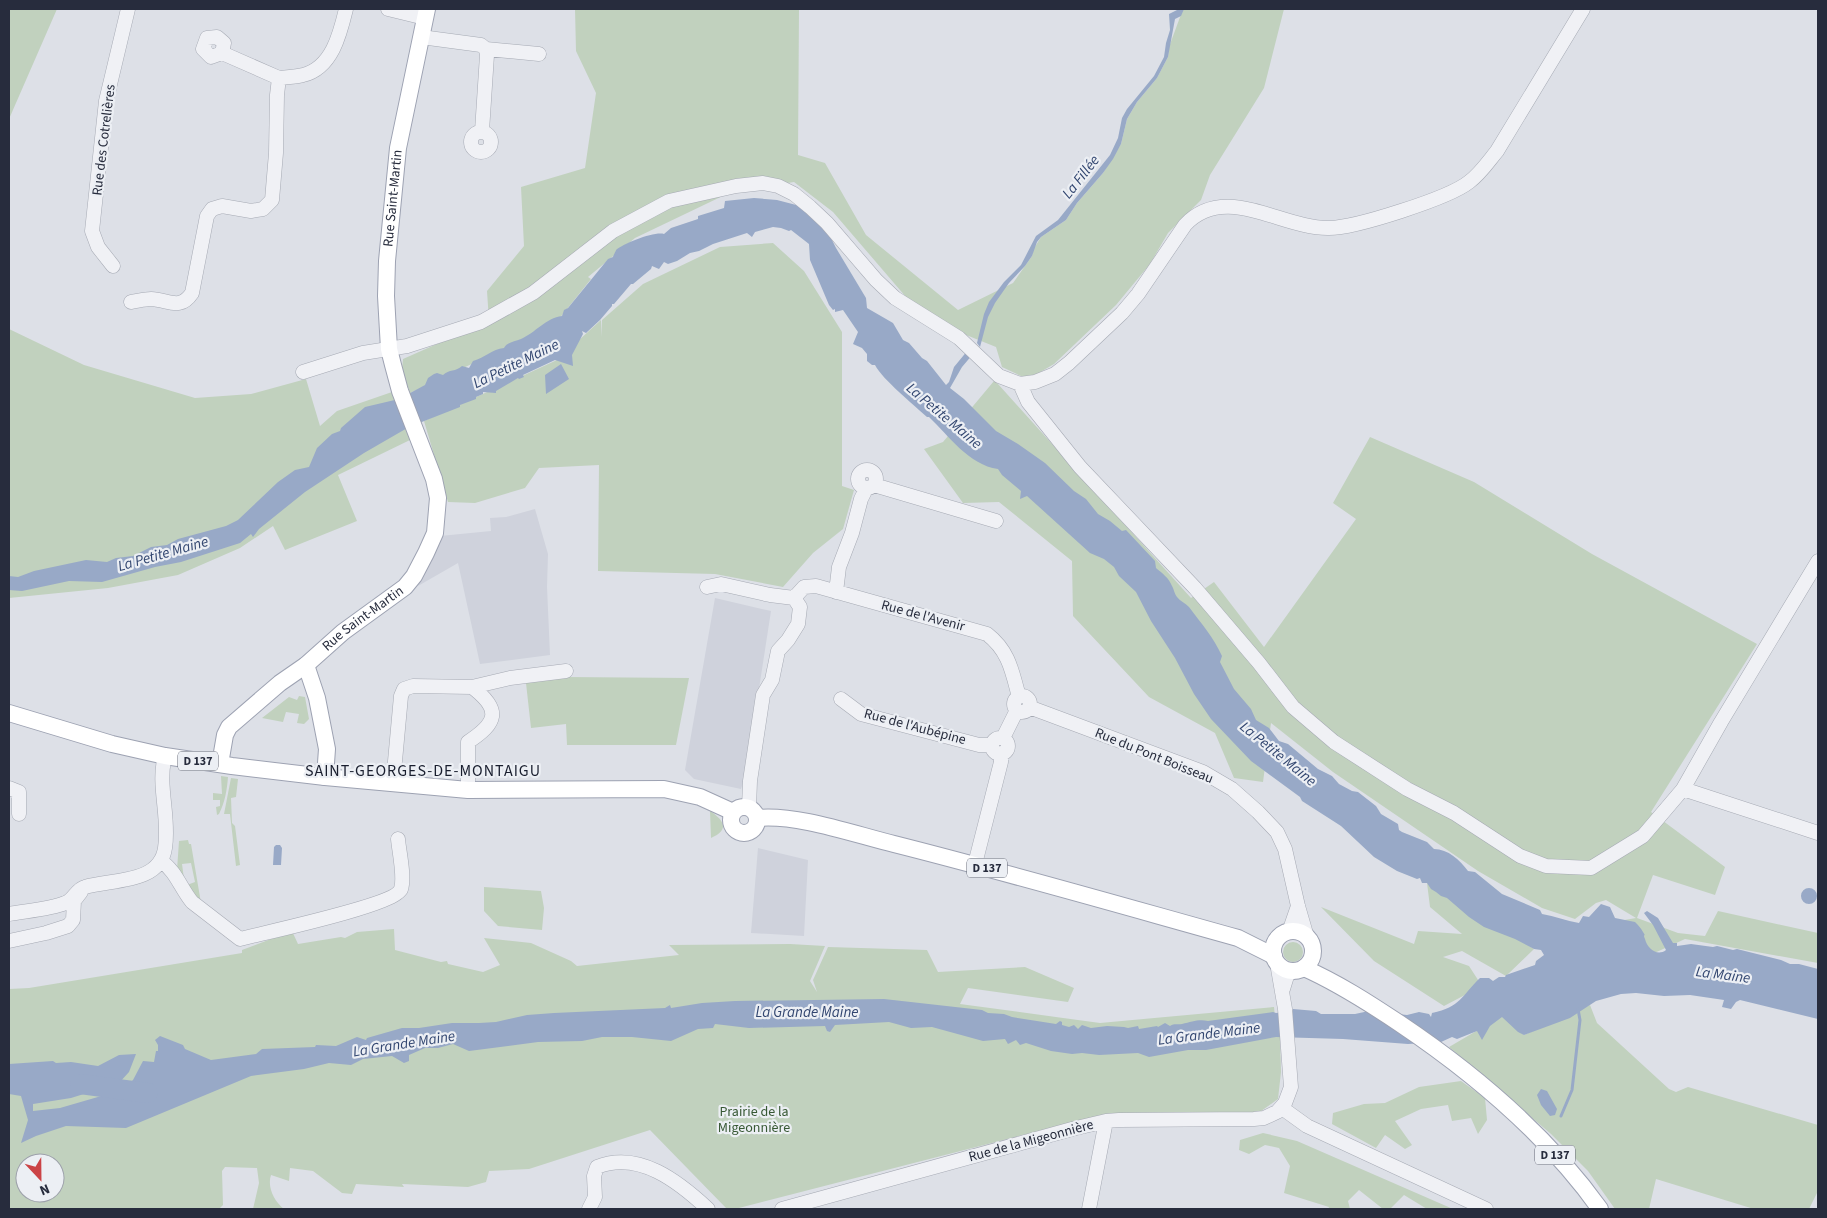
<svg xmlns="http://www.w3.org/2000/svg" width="1827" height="1218" font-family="'Source Sans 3',sans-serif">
<rect width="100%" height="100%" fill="#dde0e7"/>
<path fill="#cfd2dc" d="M535,509L548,554L547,587L550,655L480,664L458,563L418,586L440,536L491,531L490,518L506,517Z
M715,598L771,611L746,773L741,789L694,779L685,770Z
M758,848L808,860L804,936L751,933Z"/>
<path fill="#c1d1be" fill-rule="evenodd" d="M9,9H57L9,119Z
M575,9H799L798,155L825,163L866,235L958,310L1013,283L1032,256L1033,250L1041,237L1066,220L1077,203L1103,173L1121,144L1127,119L1137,102L1157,78L1168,57L1169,47L1183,9H1284L1264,88L1210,175L1201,200L1168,233L1150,264L1116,305L1054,364L1037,374L1023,377L1002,367L996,347L924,318L833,212L794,182L731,192L635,238L588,277L591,279L559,319L510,346L410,393L402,370L403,359L489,321L487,291L524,246L521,187L585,168L596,93L576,51Z
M773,243L804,271L842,332V486L854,490L843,529L813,553L783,587L715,574L598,571L599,465L539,468L525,488L475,503L448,502L424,421L557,360L601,320V337L602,320L643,284L720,247Z
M9,329L84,365L195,398L251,394L306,379L320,426L337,411L392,392L410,440L338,475L357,521L285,550L273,526L240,548L178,575L108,588L9,598Z
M994,381L998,384L1191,598L1214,582L1264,647L1356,519L1333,503L1370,437L1474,482L1592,554L1757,644L1651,812L1725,867L1715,895L1653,875L1637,918L1678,933L1705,936L1718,911L1818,933V963L1685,939L1650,955L1607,923L1636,918L1606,900L1596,903L1575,919L1542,908L1478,871L1333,772L1271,723L1263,782L1234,778L1215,733L1149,697L1073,616L1072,561L999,502L963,503L924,449L943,442Z
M565,677L689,678L676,745H567L566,724L531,728L526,683Z
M299,696L305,697L309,719L304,724L297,723L299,714L286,712L283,722L262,718L289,697L297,700Z
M221,776L228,777C227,790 225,802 219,814L217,815L216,807L220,806V800H213V793L222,794Z
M231,778L238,779L236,797L231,798L232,823L235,826L240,865L236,866L230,814H224Z
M710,811C724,820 730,830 711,838Z
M188,840L189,844H191L201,903L187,885L195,882L191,863L182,864L184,879L177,870L179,841Z
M1427,883L1534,949L1506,976L1462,951L1443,957L1469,966L1482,986L1444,1006L1374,961L1321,907L1414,944L1418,931L1462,934L1430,907Z
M484,887L541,891L544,908L542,930L498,926L484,911Z
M394,929L395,950L441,962L447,961L448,964L483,972L500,965L484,938L531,943L571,961L577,966L679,955L669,945L790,944L825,946L810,981L817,992L813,980L828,947L927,950L938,972L1025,967L1074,988L1068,1002L968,988L960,1004L1100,1023L1274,1007L1277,1037H1280L1281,1072L1278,1099L1257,1114L1097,1116L735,1209H727L650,1130L529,1169L489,1171L486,1182L468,1187L402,1184L404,1187L356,1184L352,1194L342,1193L313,1171L290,1168L289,1181L271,1175C267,1187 274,1201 284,1209H253L259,1183L257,1168L225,1167L222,1171L223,1205L219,1209H9V989L29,988L242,953V950L292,931L298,944L341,937L345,938L357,932ZM25,1163H55V1193H25Z
M1283 952a10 10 0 1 1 20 0a10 10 0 1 1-20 0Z
M1590,1005L1597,1023L1669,1089L1676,1092L1688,1087L1818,1125V1191L1809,1209H1754L1656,1179L1649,1209H1615L1588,1171L1551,1134L1449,1047L1502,1016L1524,1035Z
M1461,1081L1485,1098L1487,1120L1478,1134L1471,1118L1452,1121L1448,1105L1421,1109L1395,1121L1412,1145L1405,1149L1385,1135L1376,1148L1332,1124L1333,1113L1364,1104L1385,1103L1419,1087Z
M1263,1133L1297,1141L1453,1209H1427L1404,1195L1390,1209H1383L1359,1190L1348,1201L1350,1209H1328L1329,1207L1284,1193L1290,1166L1279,1148L1265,1145L1249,1154L1239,1150L1240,1140Z"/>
<path fill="#98a9c7" d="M1179,9H1184L1181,16L1175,19L1168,57L1157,78L1137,102L1127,119L1121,144L1113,159L1103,173L1077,203L1066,220L1041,237L1037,242L1032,256L1025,266L1009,283L995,303L988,317L980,347L977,343L984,314L989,302L1004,282L1021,265L1036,236L1058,220L1110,155L1118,138L1122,118L1127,109L1154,76L1164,57L1166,43L1170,30L1169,14Z
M754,198L777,200L800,206L829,234L836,248L866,298L867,308L893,323L903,340L909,343L922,358L927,361L946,385L949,382L954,367L968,350L973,354L962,367L950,388L964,399L996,431L1018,444L1045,463L1074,491L1086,499L1098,514L1110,521L1122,531L1126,530L1155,561L1156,568C1162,573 1169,578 1172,586C1174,589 1174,593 1177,597C1180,601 1185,603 1189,607C1201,623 1214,638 1222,656L1220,662L1234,689L1251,709L1256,720L1269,728L1279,741L1288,744L1318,769L1332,776L1339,784L1352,791L1358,792L1376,806L1381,814L1398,824L1399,830L1402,832L1427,842L1434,849C1448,849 1460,860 1468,871L1475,872L1502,894L1540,910L1542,914C1555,916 1566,921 1579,923L1583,916L1589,917L1601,904L1610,907L1615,918L1635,922C1638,925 1641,928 1643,932C1647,938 1642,932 1645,939C1647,948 1657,957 1666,950L1653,925L1644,913L1647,911L1658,918L1673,943H1677V946L1691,944L1713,947L1717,946L1733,950L1737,949L1781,960L1790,964H1799L1818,969V1019L1740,1000L1736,1002L1731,1009L1722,1007L1724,1000L1690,995L1664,996L1636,993L1621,994L1596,1001L1570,1018L1524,1035L1518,1032L1502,1017L1490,1026L1482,1040L1477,1031L1457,1039L1452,1037L1441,1042L1408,1044L1343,1039L1276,1037L1206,1050H1188L1149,1057L1138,1053L1099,1055L1082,1053L1072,1054L1051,1051L1026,1043L1020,1045L1016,1040L1008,1044L1005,1039L983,1041L932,1027L911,1028L889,1022L835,1025L830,1032L827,1031L825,1026L749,1028L715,1024L713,1028L698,1029L671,1041L632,1037H602L582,1041L538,1042L469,1051L453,1044L438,1048H425L409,1055V1061L404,1063L392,1056L363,1059L351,1065L329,1063L304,1069L251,1076L126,1128L66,1126L36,1136L21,1143L28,1120L21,1096L9,1094V1064L53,1061L56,1063L71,1062L98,1066L119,1055L136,1054L129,1072L119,1083L71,1098L33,1104V1111L60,1108L122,1090L133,1080L143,1061L154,1062L156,1051H158V1045L155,1040L160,1036L183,1045L185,1049L211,1060L256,1054L262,1049L315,1047L316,1045L336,1046L357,1037L366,1040L367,1038L402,1028H419L452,1023H479L496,1022L527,1015L554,1013L665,1008L670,1005L671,1008L702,1003L735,1001L884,999L982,1010L988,1013L1004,1014L1012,1017L1056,1024L1060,1021L1062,1022V1025L1069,1027L1074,1025L1078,1029L1082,1025L1091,1028L1107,1026L1124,1027L1128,1028L1138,1026L1139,1029L1157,1026L1158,1027L1165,1023L1170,1026C1175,1023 1177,1025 1182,1024C1192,1022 1198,1019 1208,1021L1273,1012L1276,1013L1292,1011L1293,1009L1316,1011L1321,1014H1355L1369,1011L1407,1015L1419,1012L1429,1014L1431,1017L1432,1013C1461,1007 1461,996 1480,978H1489L1493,981L1499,977H1505L1506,975L1535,965L1536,961L1544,955L1541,950L1534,949L1515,939L1484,927L1469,917L1447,898L1441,896L1436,892L1431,889L1427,883H1422L1420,878L1417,879L1397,871L1374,857L1341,826L1302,801L1300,797L1251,761L1211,719L1194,694L1175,658L1151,621L1136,592L1119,576L1114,567L1104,559L1090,553L1027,496L1020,499L1021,491L1002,475L998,469C969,465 949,436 929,417H927C913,404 883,380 875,365H872L867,361V354L862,348L853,344L858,332L843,310L835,312V309L833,310L829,305L810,260L809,244L791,230L789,231L781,228L773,227L755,232L752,237L747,233L713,244L699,251L690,253L677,261L668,264L664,262L659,269L652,266L651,269L633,284H631L614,304H612V306L600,320L586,333L582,331L583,334L572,355L573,366L555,360L523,375L524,377L519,379L518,378L496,391V393L483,392V394L476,397V399L460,405V407L409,427L364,453L305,492L259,529L253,537L251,534L240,543L181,562L155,567L102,582L69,581L22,591L9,590V576L18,577L34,571L86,560L107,562L116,558L133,556L151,547L167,545L178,539L226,526L238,520L278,482L295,470L309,467L317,448L332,434L340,431L341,428L365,407L399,399L425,385L428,378L434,374L437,373L443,375C449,369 456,372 462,366L469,368L473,361C485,358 492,349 504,348C507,342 514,342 521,339C535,333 546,318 562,316L564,310L568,308L608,259L613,257C613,256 616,251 616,250C624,243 655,231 664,234L671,228L698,219V216L724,208L725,201Z
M561,364L569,379L546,394L545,375Z
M276,845H280L282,848L281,865H273L274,847Z
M1801 896a8 8 0 1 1 16 0a8 8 0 1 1-16 0Z
M1541,1089L1547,1091L1557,1109L1555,1115L1550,1116L1541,1105L1537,1095Z"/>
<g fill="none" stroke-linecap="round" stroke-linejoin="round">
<path stroke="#98a9c7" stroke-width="3" d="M1561,1116L1572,1090L1580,1020L1578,1009"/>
<path stroke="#98a9c7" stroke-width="20" d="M80,1084L148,1093"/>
<g stroke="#a6aab4" stroke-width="15">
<path id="minor" d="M388,9L425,18
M421,37L481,45L486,49L539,54
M222,53L224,43L217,37L207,38L203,49L211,57L222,53L279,78
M482,131L487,55L486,49
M471 142a10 10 0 1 1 20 0a10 10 0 1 1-20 0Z
M113,266L98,247L92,231L106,101L128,9
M131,302C138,301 145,299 151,299C169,300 180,311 192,293L207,216L212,209L222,206L251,211L263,209L272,200L276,153L277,95L279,78C287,77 296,77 303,75C332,68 340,34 346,9
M303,372L363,353L407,346L481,322L533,293L613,231L669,201L736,186L763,183L778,186L794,194L810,207L827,223L876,280L895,298L959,338L999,376L1020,384L1035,382L1055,374L1069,363L1122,313L1138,294L1185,225C1225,182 1282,229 1329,228C1355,228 1449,198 1469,182C1480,174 1488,162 1497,151L1583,9
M1020,384L1028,402L1080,467L1195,588L1259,663L1293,707L1334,742L1407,789L1454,813L1520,856L1546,866L1591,868L1643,836L1683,789L1721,722L1818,561
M858 479a9 9 0 1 1 18 0a9 9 0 1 1-18 0Z
M874,485L996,521
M707,587L721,584L770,595L794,598
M836,592L839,567L852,533L861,499L866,489
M794,598L804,587L816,586L987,634C1009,651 1012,671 1019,697
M1014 704a8 8 0 1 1 16 0a8 8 0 1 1-16 0Z
M841,699L861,714L979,745H992
M1029,707L1203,772L1232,789L1258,812L1277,832L1285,849L1298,906L1307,937
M1003,738L1017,710
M992 746a8 8 0 1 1 16 0a8 8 0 1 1-16 0Z
M393,783L401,696L404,689L413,686L472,687L510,678L566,671
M9,788L19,792V814
M1683,789L1818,833
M468,790V742C497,723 502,710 472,687
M749,808L750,781L763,695L772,680L778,651L788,640L798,624L800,607L794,598
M161,861C176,871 181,889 192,902L240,939C263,933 395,905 401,889C405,877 399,851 398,839
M975,864L1001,762V753
M9,914C25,911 51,909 65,903C74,900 76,889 85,887C112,879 160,884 165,848C170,817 157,785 165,756
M1289,932L1298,906
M9,941L46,933L68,926L73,920L74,901L81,892
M1283,989L1287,976L1292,971
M1282,1108L1307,1126L1486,1209
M589,1209L595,1197L594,1176L597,1167C639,1150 679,1182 708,1209
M782,1209L1072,1129L1106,1121L1119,1120L1254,1119L1264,1118L1277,1112L1285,1103L1291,1087L1285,1009L1277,963
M1089,1209L1106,1121"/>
</g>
<g stroke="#9da2b2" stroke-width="18">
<g id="major">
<path d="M306,665L317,698L327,749L325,777"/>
<path d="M9,713L112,744L165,756L232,766L325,777L468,790L664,789L700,797L733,812"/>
<path id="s1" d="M220,764L225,735L229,727L280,683L306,665L343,632L405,587L414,576L426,553L435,533L438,498L434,479L400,391L393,365L389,349L386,296L387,261L398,148L427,9"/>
<circle cx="744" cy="820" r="13"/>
<path d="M757,818C798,814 853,834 894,844C1009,873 1123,906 1238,938L1274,956"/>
<circle cx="1293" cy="951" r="20"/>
<path d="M1304,968C1338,983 1369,1003 1399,1023C1475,1074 1547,1135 1600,1209"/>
</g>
</g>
<use href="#minor" stroke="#f0f1f5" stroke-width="14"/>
<use href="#major" stroke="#fff" stroke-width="16"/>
</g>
<g text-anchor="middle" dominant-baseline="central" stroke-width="4.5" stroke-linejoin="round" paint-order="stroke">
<g fill="#eceff4" stroke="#626674" stroke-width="1">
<rect x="178" y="751.5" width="40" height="19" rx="4"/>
<rect x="967" y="858.5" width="40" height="19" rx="4"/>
<rect x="1535" y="1145.5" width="40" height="19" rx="4"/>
</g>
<g font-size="12" font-weight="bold" fill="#272c3d">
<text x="198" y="761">D 137</text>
<text x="987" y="868">D 137</text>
<text x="1555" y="1155">D 137</text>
</g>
<g font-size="14" fill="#272c3d" stroke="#eceff4">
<text transform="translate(104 140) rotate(-83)">Rue des Cotrelières</text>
<text stroke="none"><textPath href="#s1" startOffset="669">Rue Saint-Martin</textPath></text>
<text transform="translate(923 616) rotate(15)">Rue de l'Avenir</text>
<text stroke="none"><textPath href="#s1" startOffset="211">Rue Saint-Martin</textPath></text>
<text transform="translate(915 727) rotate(15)">Rue de l'Aubépine</text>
<text transform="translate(1154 756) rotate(22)">Rue du Pont Boisseau</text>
<text transform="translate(1031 1141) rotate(-15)">Rue de la Migeonnière</text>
</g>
<g font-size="14" fill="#375834" stroke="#eceff4">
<text x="754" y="1112">Prairie de la<tspan x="754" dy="16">Migeonnière</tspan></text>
</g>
<g font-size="15" font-style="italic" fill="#324670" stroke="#eceff4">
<text transform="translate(1081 177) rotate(-52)">La Fillée</text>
<text transform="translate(516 364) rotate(-26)">La Petite Maine</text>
<text transform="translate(944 416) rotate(40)">La Petite Maine</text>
<text transform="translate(163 554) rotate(-16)">La Petite Maine</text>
<text transform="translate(1278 754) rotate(39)">La Petite Maine</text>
<text transform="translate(1723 975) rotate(7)">La Maine</text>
<text x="807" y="1012">La Grande Maine</text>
<text transform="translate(1209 1034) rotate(-7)">La Grande Maine</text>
<text transform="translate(404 1044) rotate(-9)">La Grande Maine</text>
</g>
<g font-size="16" letter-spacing="1" fill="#191e2e" stroke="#eceff4">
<text x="423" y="771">SAINT-GEORGES-DE-MONTAIGU</text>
</g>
</g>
<rect width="1827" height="1218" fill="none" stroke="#272c3d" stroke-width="20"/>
<g transform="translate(40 1178) rotate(158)"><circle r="24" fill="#eceff4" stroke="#9da1ab"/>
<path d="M0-4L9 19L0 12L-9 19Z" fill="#cb4346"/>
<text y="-8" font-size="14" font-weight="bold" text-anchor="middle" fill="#272c3d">N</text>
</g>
</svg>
